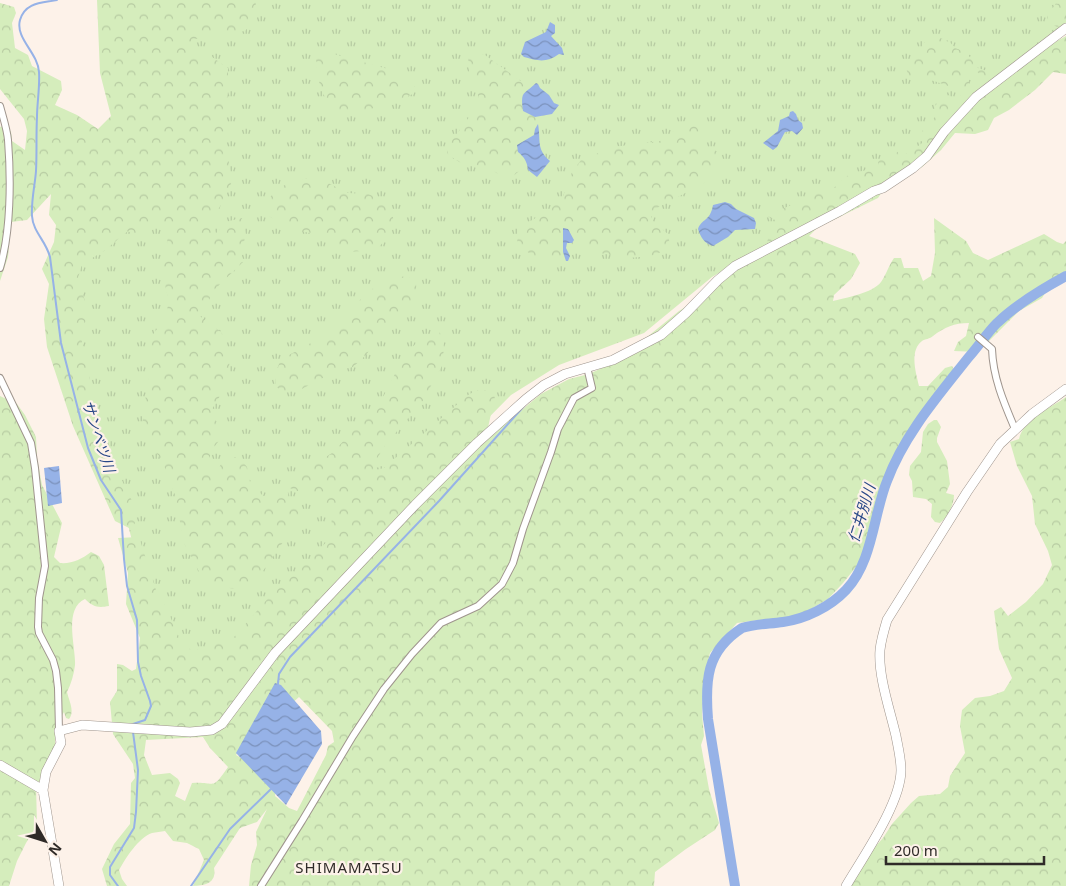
<svg xmlns="http://www.w3.org/2000/svg" width="1066" height="886" font-family="'Noto Sans','Noto Sans JP',sans-serif">
<defs>
<pattern id="grass-tufts" width="24" height="20" patternUnits="userSpaceOnUse" patternTransform="scale(1.25)"><rect width="24" height="20" fill="#d5edbc"/><path d="M3 7l-1-3M5 7V3M7 7l1-3M15 17l-1-3M17 17v-4M19 17l1-3" fill="none" stroke="#b7cba2"/></pattern>
<pattern id="forest-crowns" width="20" height="18" patternUnits="userSpaceOnUse" patternTransform="scale(1.25)"><rect width="20" height="18" fill="#d5edbc"/><path d="M2 6a3 3 0 1 1 6 0M12 15a3 3 0 1 1 6 0" fill="none" stroke="#b7cba2"/></pattern>
<pattern id="water-waves" width="16" height="10" patternUnits="userSpaceOnUse" patternTransform="scale(1.25)"><rect width="16" height="10" fill="#96b2e7"/><path d="M0 5q4-4 8 0t8 0" fill="none" stroke="#7b91bb"/></pattern>
</defs>
<rect width="100%" height="100%" fill="#fdf2e9"/>
<path fill="url(#grass-tufts)" d="M158,0H1066V24L922,152L712,277L644,333L559,365L511,395L371,537L215,701L142,580L125,513L92,442L74,286L79,247Z"/>
<path fill="url(#forest-crowns)" fill-rule="evenodd" d="M97,0H255L258,16L245,31L195,39L190,47L195,53L212,57L228,68V91L224,132L232,181L226,196L211,222L216,233L229,221L242,218L246,235L241,251L243,262L214,290L206,306L197,314L220,331L226,339L231,378L212,409L216,421L226,431L212,450L207,465L212,472L217,471C223,460 226,457 239,457L247,467L250,482L263,496L279,494L299,474L332,453L380,403L400,364L419,339L439,332L444,338L443,364L422,402L386,444L376,460L375,470L384,468L468,395L477,390H487L495,396L487,432L490,436L541,394L569,379L589,374L619,360L679,311L712,290L732,270L772,244L767,243C769,233 773,229 781,223L763,214L762,210L764,207L778,211L791,205L803,206L809,202L813,195L820,191H829L839,184L844,177L869,169L875,171L880,170L878,162L882,158H889L899,151L908,154L922,143L925,137L922,132L925,126L935,117V106L939,101L945,100V97L949,95L960,107L974,94L973,88L979,82L997,75L1066,36V74L1053,72L1035,90L1009,110L994,118L988,130L975,134L955,133L941,150L922,167L882,192L878,198L817,228L809,236L855,254L860,263L851,279L834,295L833,301C845,298 873,293 881,282C886,275 889,265 894,258H901L904,268H918L923,281L931,276L935,253L934,218L966,241L973,253L988,260L1044,234L1057,242L1063,244L1066,241V281L1047,290L1042,298L1019,311L978,352L954,351L958,342L966,336L969,323C954,323 945,327 933,336C930,339 925,339 922,341C909,351 916,373 919,386H928L945,368L952,366L954,370L904,437L889,467L880,492L879,513L867,548L856,567L843,583L828,599L792,620L771,621L759,620L737,623L710,653L704,676L702,714L704,736L701,745L709,789L719,823L715,830L686,849L655,872L654,886H249L251,865L257,845L256,832L267,809L257,822L240,828L214,868C217,883 205,886 193,886L204,860L199,849L187,843L173,841L165,831C161,832 156,832 152,833C138,838 126,858 119,870L122,879L127,886H107L102,869L114,844L130,824L131,783L135,778L133,764L113,734L110,702L117,691V664L123,665L132,671L136,669L140,638L126,604L128,573L118,538L139,537L156,590L166,607L182,644L193,651L234,637L278,587L299,571L331,537L332,510L316,498L287,487L289,500L303,508L290,532L254,584L237,589L206,585L184,543L175,495L162,460L141,434L149,371L151,337L167,316L168,299L162,269L167,244L168,232L165,224L158,222L147,224L146,234L137,238L128,231L104,251L82,264L78,278L88,311L81,339L90,371L88,407L97,440L110,456L133,503L135,523L131,529L115,521L73,426L47,347L44,319L49,284L42,269L54,242L56,225L49,215L51,194L27,220L11,222L8,257L0,281V127L6,125L11,132L12,141L25,150L27,131L24,119L0,89V3L14,7L16,13L12,23L15,48L28,55L32,66L61,81L62,90L55,105L77,115L98,129L111,116L100,73ZM299,697L332,731L334,742L328,746L326,755L297,811L289,808L275,796L276,788L256,766L236,755L241,749ZM203,737L210,748L228,767C211,792 216,781 192,783L185,801L175,796L180,783L178,779L170,773L152,775L144,755L146,740Z
M1066,2V24L1057,27L1048,22L1047,14L1056,4Z
M931,35L949,41L955,48L966,52L978,68L987,71L986,76L981,75L971,67L969,68L966,76L970,83L965,96L962,98L957,89L934,81L909,77L906,68L911,58L922,59L928,57V54L923,51V44Z
M334,54L388,69L417,88L413,94L400,99L356,114L338,117C323,98 316,81 316,57Z
M468,54L485,55L537,93V118L519,171L511,178H503L489,167L461,163L448,155L446,146L456,135L478,105V94L469,73Z
M698,119L702,122L701,145L706,149L715,150L722,156L723,163L708,181L655,209L651,215L653,222L668,234L670,246L664,251L651,256L617,259L610,255L596,252L581,243L571,245L558,259L543,261L517,246L518,228L548,211L562,199L572,172L581,160L613,147L660,141L669,135L685,121Z
M316,177L348,193L368,194L376,197L392,212L394,223L389,236L376,250L348,252L330,242L325,237L286,227L269,216L265,205C276,184 295,180 316,177Z
M407,276L416,283L417,300L408,312L386,327L366,355L353,367L336,371L298,391L285,392L276,387L275,374L281,359C301,349 320,339 336,324C361,302 370,280 407,276Z
M0,396L17,404L25,415L36,437L37,458L42,485L62,523L54,557L60,563C72,564 82,559 91,552L99,556L104,565L109,606C98,608 93,607 85,599C63,609 76,647 75,665C74,674 71,684 67,692C69,701 75,711 69,719L66,718L64,712L55,728V748L43,771L39,783L36,785L37,825L26,843L17,861L9,886H0Z
M1066,397V886H850L874,848L883,838L892,824L911,803L919,796L940,794L948,787L950,776L965,753L960,726L962,710L975,698L990,696L1004,691L1012,678L999,649L994,611L1001,607L1008,616L1026,602L1043,584L1052,565L1048,551L1035,524L1032,496L1017,466L1010,442L1019,439C1024,418 1049,409 1066,397Z
M934,420H937L941,427L937,438V442L947,461L950,484L946,493L954,495C954,504 948,517 940,523L935,522L931,517L932,504L926,499L913,497L912,481L909,475L910,466L921,452L923,432L928,424Z"/>
<path fill="url(#water-waves)" d="M550,22L555,25V33L551,36L562,48L564,55L559,54C547,63 538,61 524,57L521,54L525,42L546,32Z
M536,83L538,84L540,88L549,95L554,103L559,105L552,114L535,117L523,111C520,90 524,95 536,83Z
M793,111L796,114L798,120L802,123L803,128L797,135L792,131L785,132L777,147L773,150L763,143L778,131L780,120L789,116L790,112Z
M538,124C541,141 536,149 550,161L537,177L528,170C527,161 524,157 518,152L517,145L534,135L535,129Z
M725,202L731,204L736,209L754,218L756,223L755,229L735,230L728,237L713,246C704,243 701,238 698,229C702,218 710,222 713,205Z
M563,228L568,229L574,240L572,243H567L566,248L570,256L568,261H566L563,252Z
M59,466L62,503L48,506L44,468Z
M275,683L281,685L321,731L322,744L286,805L236,753Z"/>
<g fill="none" stroke-linecap="round" stroke-linejoin="round">
<path stroke="#96b2e7" stroke-width="2" d="M57,0C42,3 25,2 20,20C15,38 38,53 39,72C40,87 37,103 37,117C36,135 37,153 36,171C35,185 31,201 32,216C33,232 46,241 50,257L61,343L88,448L101,480L121,510L124,559L127,586L137,620L138,662L141,676L150,701L151,706L145,720L133,724
M278,684L279,674L290,657L439,501L525,405
M118,886L110,875V867L134,828L136,812L138,770L133,732
M191,886L230,829L271,789"/>
<path stroke="#96b2e7" stroke-width="10" d="M735,886L708,719C705,681 706,651 742,628C755,624 769,624 783,622C805,619 830,607 846,590C873,561 873,516 887,481C904,435 938,396 968,358C978,347 987,333 997,323C1017,304 1042,289 1066,276"/>
<g stroke="#9f958d" stroke-width="8">
<path id="street" d="M0,106C3,117 7,129 8,140C11,179 11,231 0,268
M978,337L992,349C993,378 1004,403 1015,429
M0,378L31,443L35,468L45,566L39,598L38,627L39,633L53,660L56,671L58,688L59,731
M261,886L302,821L353,736L384,689L412,654L441,623L478,606L502,584L513,563L523,529L551,452L558,429L574,398L592,388L587,367"/>
</g>
<g stroke="#9f958d" stroke-width="10">
<path id="secondary" d="M0,765L43,790
M59,886L43,790L46,772L61,743L59,731L82,725L190,732L212,730L222,724L275,653L415,505L477,443L526,399L544,385L565,374L613,360L661,335L686,313L718,280L735,266L840,211L874,191L883,188L913,168L927,156L944,132L976,97L1066,28
M846,886C863,857 901,803 901,770C901,759 898,747 896,736C890,710 878,676 880,650C881,640 884,630 887,620L967,492L1000,444L1032,414L1066,389"/>
</g>
<use href="#street" stroke="#fff" stroke-width="6"/>
<use href="#secondary" stroke="#fff" stroke-width="9"/>
</g>
<g text-anchor="middle" dominant-baseline="central" stroke-width="4.5" stroke-linejoin="round" paint-order="stroke">
<g font-size="15" font-style="italic" fill="#284788" stroke="#fdf2e9">
<text transform="translate(99 436) rotate(72)">サンベツ川</text>
<text transform="translate(861 513) rotate(-73)">仁井別川</text>
</g>
<g font-size="15" letter-spacing="1" fill="#2f2b28" stroke="#fdf2e9">
<text x="349" y="867">SHIMAMATSU</text>
</g>
</g>
<g transform="translate(45 841) rotate(129)" stroke="#fdf2e9" stroke-width="4" paint-order="stroke">
<path d="M0-4L9 19L0 12L-9 19Z" fill="#2f2b28"/>
<text y="-8" font-size="14" font-weight="bold" text-anchor="middle" fill="#2f2b28">N</text>
</g>
<path d="M886 856v8h158v-8" fill="none" stroke="#2f2b28" stroke-width="2.5"/>
<text x="894" y="856" font-size="15" fill="#2f2b28" stroke="#fdf2e9" stroke-width="4" paint-order="stroke">200 m</text>
</svg>
